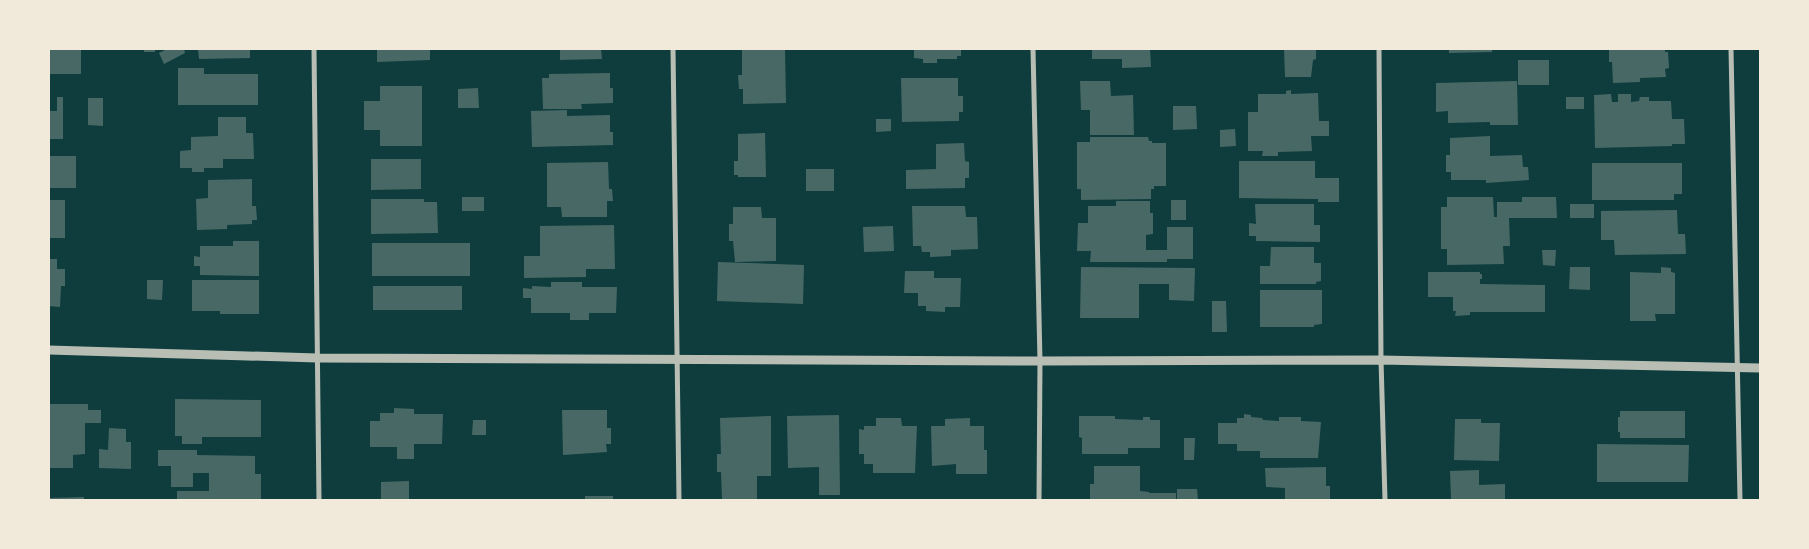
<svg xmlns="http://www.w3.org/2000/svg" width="1809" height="549" font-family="'Source Sans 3',sans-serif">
<rect width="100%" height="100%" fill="#0f3d3e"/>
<path fill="#486865" d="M49,49H81V74H49Z
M144,49H155V52H144Z
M167,49H184L185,53L164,64L159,53Z
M198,49H250V58L199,59Z
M377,49H430V60L377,62Z
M560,49H601L602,59L560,60Z
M742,49H785L786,103L743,104V89H739L738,75H742Z
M914,49H961V56H957V59H937V63H923V59L914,58Z
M1092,49H1150L1151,67L1122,68V59H1092Z
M1284,49H1316V59L1313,60L1311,77H1285Z
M1449,49H1492V52L1449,53Z
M1609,49H1665V52H1668L1669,68L1665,69L1666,77L1640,78V82L1613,83L1612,62H1609Z
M1518,60H1549V85H1518Z
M178,68H204V74H258V105H178Z
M610,73V88H613V103L581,104L582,109H543L542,78H549V74Z
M901,78H958V96H963V112H959V121L902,122Z
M1080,81H1110L1111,96L1133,95L1134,135H1090V110H1081Z
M1517,81L1518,125H1490V122L1448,123V111L1436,112V83Z
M380,86H422V146H380V130H364V101H380Z
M478,88L479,108H458V89Z
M1291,90V94L1318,93L1319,121H1329V136H1311L1312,151L1278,152V156H1262L1263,151H1248V112H1258V94H1286V91Z
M1611,94L1612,102H1618V94H1631V102L1639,101L1640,97H1649V101H1671L1672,119H1684L1685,144H1672V146L1595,148L1594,95Z
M57,97H63V139H49V111H57Z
M1566,97H1584V109H1566Z
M88,98H103V126L88,125Z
M1173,106H1196L1197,129L1173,130Z
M567,110V116L610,115V132H613V145L532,147L531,111Z
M218,117H246V133H253L254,159H223V168H204V172H192V168H180V151L191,150V137L218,136Z
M876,119H891V131L876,132Z
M1235,129L1236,146L1220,147V130Z
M765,133L766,177H738V175H734V161H738V134Z
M1490,136V156L1522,155L1523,167H1528L1529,180L1486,183V180H1451V172H1446V155H1450V138Z
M1090,137H1148L1149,141H1152V143H1166V186H1154V189H1151V199L1081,200V189H1077V142H1090Z
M964,143L965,161L969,162V178H965V188L906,189V170L936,169V144Z
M49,156H76V188H49Z
M371,159H421V189L371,190Z
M1239,161H1315V178H1339V202H1318V199L1239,198Z
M608,162L609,189H612L613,201H607V217H562L561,207H547V163Z
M1592,163H1682V194H1674V200H1592Z
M806,169H834V191H806Z
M252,179V206H256L257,220H252V224L227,225V229L197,230L196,199L208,198V180Z
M462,197H484V211H462Z
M1447,197H1493L1494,217H1497V202H1522V197H1556L1557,218H1509L1510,246H1503L1504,264L1447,265V249H1441V207H1447Z
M371,199H424V202H437L438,233L371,234Z
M49,200H65V238H49Z
M1171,200H1186V220H1171Z
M1116,201H1150V213H1153V234L1146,235V250H1167V227H1193V259H1167V262H1090L1091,251H1077L1078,223H1088V206H1116Z
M1255,204H1314V225H1320V242L1256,241V236H1249V223L1256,224Z
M1570,204H1594V218H1570Z
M912,206H965L966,217H977L978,249L951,250V256L930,257V252H922L921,246H913Z
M733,207H761L762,218H776V261L735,262L733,241H729V224H733Z
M1677,210L1678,234H1685L1686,254L1615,255L1614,240H1601V211Z
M614,225L615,269H586V277L524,278V256H540V226Z
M893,226L894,251L864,252L863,227Z
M233,241H259V276L200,275V266H194V256L200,257V246H233Z
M372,243H470V276H372Z
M1271,247H1314V263H1321V281L1316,282V284H1260V266H1270Z
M1542,250H1556L1555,266L1543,265Z
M49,259H57V269H65V286H61L60,307L49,306Z
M718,262L804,265L803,304L717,301Z
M1081,267L1195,268L1194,301L1169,300V284H1139V318H1080Z
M1570,267H1590V290L1569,289Z
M1661,267L1671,268V272L1675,273V314H1655L1656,321H1630V272L1661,273Z
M905,271H934V278H961L960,307H945V312L926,311V306H918V293H904Z
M1428,272H1480V274H1482V279H1480V284L1545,285V312H1470V315L1455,316L1456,311H1453V297H1428Z
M147,280H163L162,300L147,299Z
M192,280H259V314H220V311H192Z
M551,282H582V287H617L616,313H589V320H570V313H531V298H523V288L532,289V286L551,287Z
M373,286H462V310H373Z
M1260,290H1322V324L1314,325V327H1260Z
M1212,301H1226L1227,332H1212Z
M175,399L261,400V437H202V444H182V436H175Z
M49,404H88V410H101V423H85V454L73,455V468H49Z
M394,408L414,409V414H443L442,444H414V459H397V447H370V421H380V413H394Z
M562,410H607V428H611V444H606L607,452L563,455Z
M1620,411H1685V438H1620V432H1618V417H1620Z
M1244,414L1251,415V417L1262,418L1263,420L1279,421V417H1301V421L1321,422L1318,458H1260V451H1237V444H1218V423H1237V418H1244Z
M839,415L840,495H819V467L788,468L787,416Z
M771,416V476H757V499H722L721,472H717V454H721L720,418Z
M1079,416H1115V419L1143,420V417H1150V420H1160V448H1128V454H1082V438L1079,437Z
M876,418H901L902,426H917L915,473H873V464H864V454H859V429L864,430V426H876Z
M970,418V426H984V450H987V474H956V464L932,466L931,426H945V419Z
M1455,419H1481V423H1500L1499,461L1454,460Z
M473,420H486V435H472Z
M109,428L126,429V442H131V469L99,468V449L108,450Z
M1184,438H1195L1194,460H1184Z
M1597,444L1689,445L1688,482H1597Z
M158,450H197V455L255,456V474H261V500H177V491H209V473H193V487H171V466H158Z
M1094,466H1140V491L1149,492V493H1176V500H1090V484H1094Z
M1326,467V486H1330V500H1285V488L1266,487L1265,468Z
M1479,470V485L1505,484V500H1447V499H1451L1450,471Z
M409,481V500H381V482Z
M1177,489H1197L1198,500H1177Z
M585,496H613V500H585Z
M84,497V500H49V498Z"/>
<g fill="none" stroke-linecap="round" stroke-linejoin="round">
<path stroke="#b8beb3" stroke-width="5" d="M314,49L319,500
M673,49L679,500
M1033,49L1040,361L1039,500
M1379,49L1381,360L1385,500
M1731,49L1740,500"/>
<path stroke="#b8beb3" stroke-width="9" d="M49,350L317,358L1040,361L1381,360L1760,368"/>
</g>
<rect width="1809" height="549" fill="none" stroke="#f1e9da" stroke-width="100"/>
</svg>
